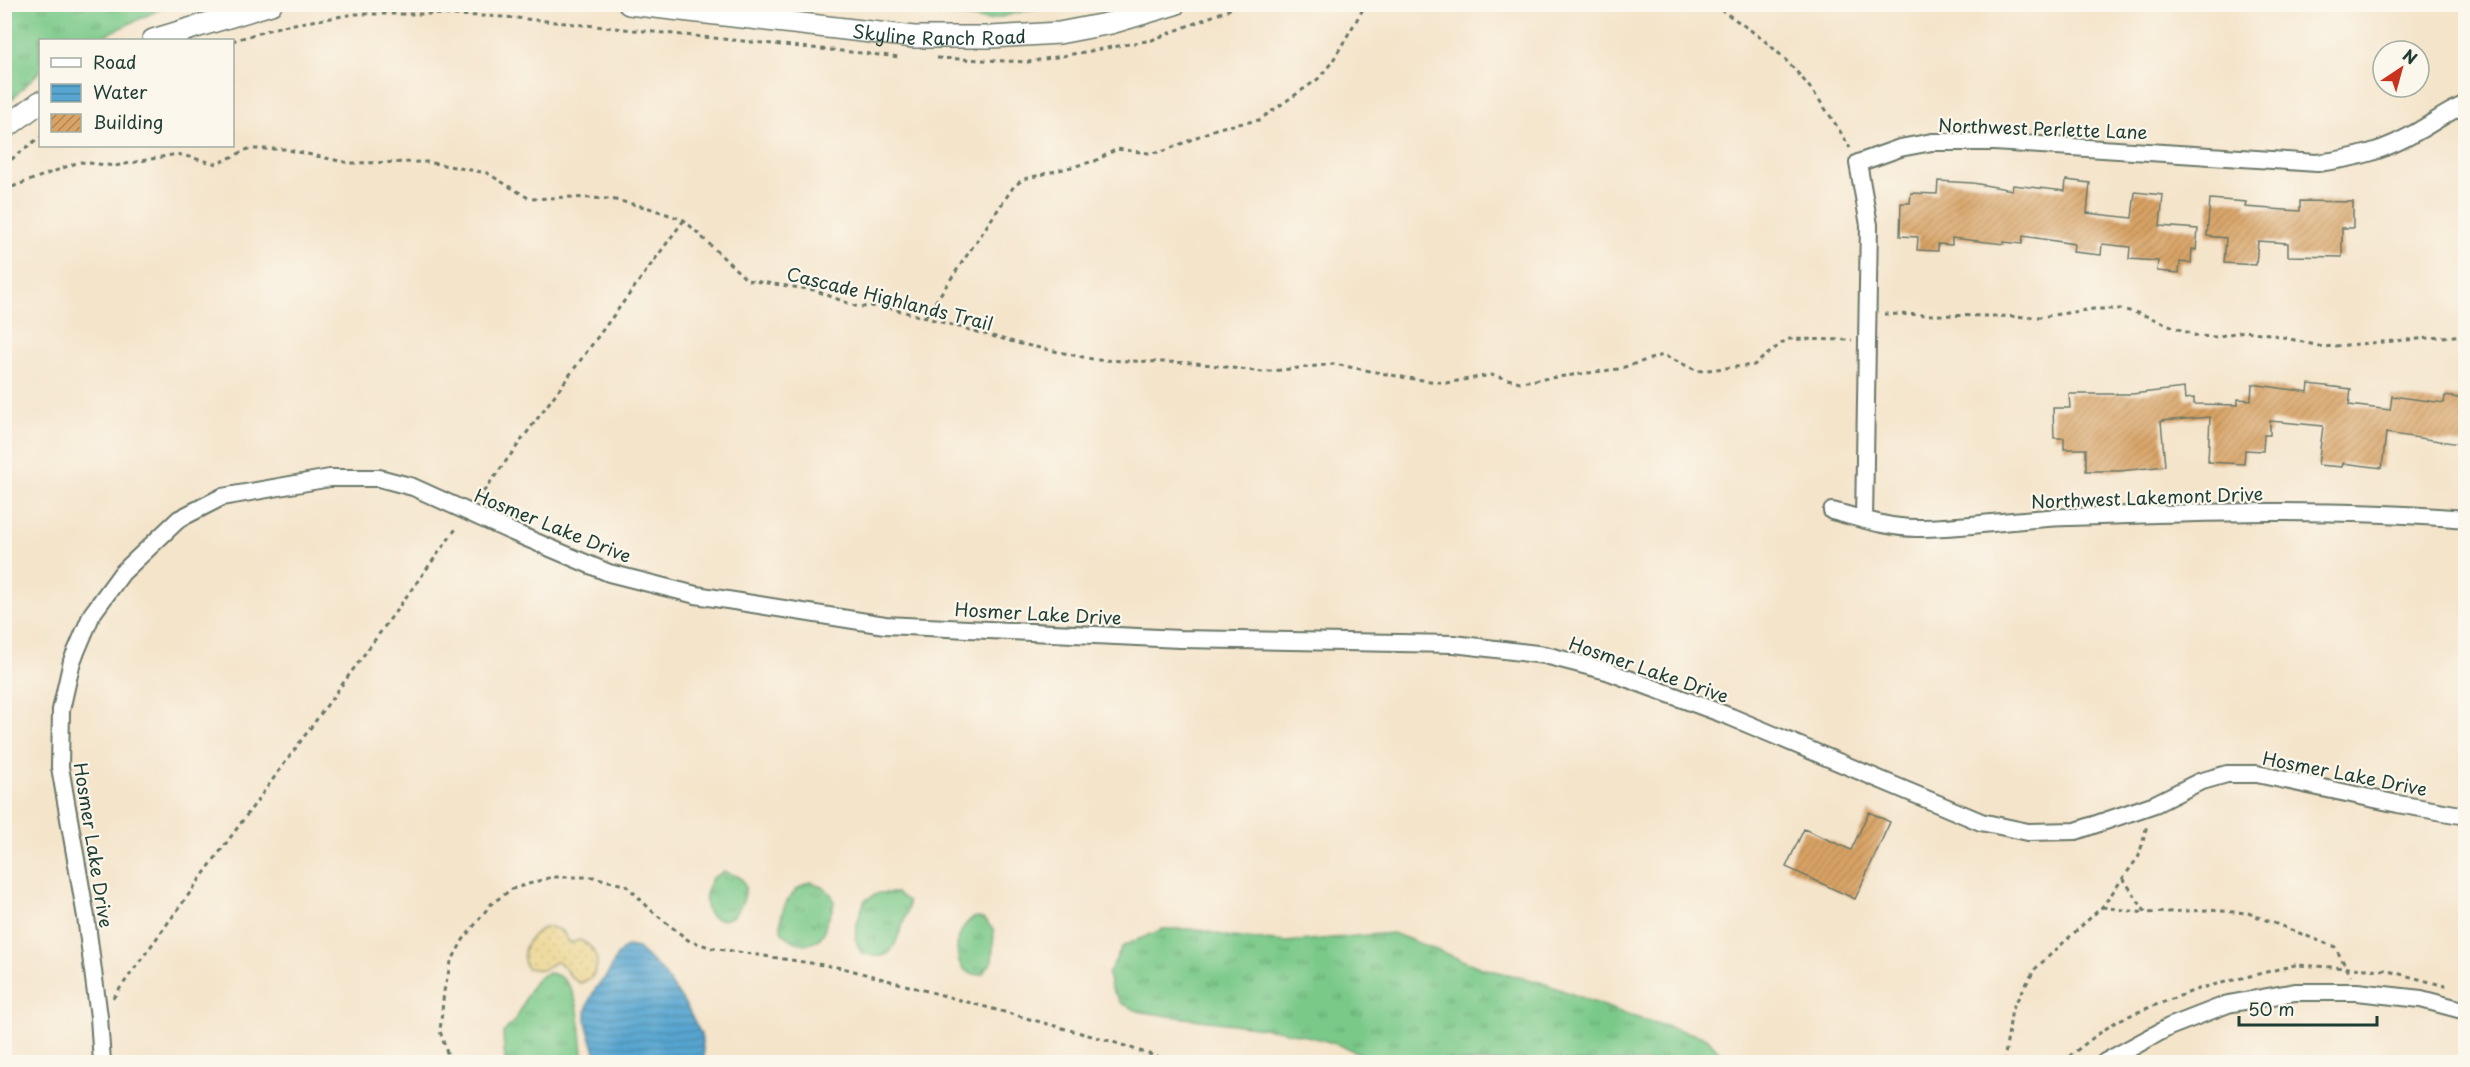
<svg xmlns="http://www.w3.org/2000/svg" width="2470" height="1067" font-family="'Playpen Sans',sans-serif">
<defs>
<pattern id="grass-tufts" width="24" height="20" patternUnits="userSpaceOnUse" patternTransform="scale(1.5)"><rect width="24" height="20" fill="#7ac989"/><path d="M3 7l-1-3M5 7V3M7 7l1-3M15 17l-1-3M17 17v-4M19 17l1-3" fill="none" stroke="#63a471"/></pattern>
<pattern id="sand-dots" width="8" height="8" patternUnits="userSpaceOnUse" patternTransform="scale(1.5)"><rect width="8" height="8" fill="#eeda9e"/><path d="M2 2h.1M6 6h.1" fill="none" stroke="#ccbc89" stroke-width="1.8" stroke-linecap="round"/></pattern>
<pattern id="water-rules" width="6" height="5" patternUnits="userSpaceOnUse" patternTransform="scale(1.5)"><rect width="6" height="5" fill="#57a5d0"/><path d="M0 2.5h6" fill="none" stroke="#4788aa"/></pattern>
<pattern id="building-hatch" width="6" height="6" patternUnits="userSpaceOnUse" patternTransform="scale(1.5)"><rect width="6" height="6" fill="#d9a365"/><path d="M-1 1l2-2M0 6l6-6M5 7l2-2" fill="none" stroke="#af8654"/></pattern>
</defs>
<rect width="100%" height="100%" fill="#fbf7ec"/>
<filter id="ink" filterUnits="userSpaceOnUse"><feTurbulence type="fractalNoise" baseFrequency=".0167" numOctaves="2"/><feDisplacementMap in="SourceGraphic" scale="12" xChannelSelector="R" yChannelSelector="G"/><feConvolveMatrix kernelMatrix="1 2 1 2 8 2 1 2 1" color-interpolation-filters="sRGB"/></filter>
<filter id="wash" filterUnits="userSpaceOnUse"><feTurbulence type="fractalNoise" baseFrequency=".008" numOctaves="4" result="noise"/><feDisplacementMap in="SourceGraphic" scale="24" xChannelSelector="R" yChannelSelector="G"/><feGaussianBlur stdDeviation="1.35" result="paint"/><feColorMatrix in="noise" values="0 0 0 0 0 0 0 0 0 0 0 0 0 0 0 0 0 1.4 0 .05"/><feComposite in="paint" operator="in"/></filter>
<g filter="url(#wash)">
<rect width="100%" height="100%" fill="#f4e4ca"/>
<path fill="url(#grass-tufts)" stroke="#4c835e" stroke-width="1.5" d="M5,4H169V5L95,40H40V71L5,106Z
M862,5H1048L989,20Z
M724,872C732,874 740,875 744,883C749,894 738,916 727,919C700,924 703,892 712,878Z
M810,882C819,885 829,889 833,898C836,906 830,914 827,921C825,925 825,931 823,934C812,951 793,943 782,933C777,912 790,889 810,882Z
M879,893H896L908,901C909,911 906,915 903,924C893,947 893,964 862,953C849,936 859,918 865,900Z
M976,917L983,919L994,930L992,962L982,974C950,980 950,927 976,917Z
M1163,929H1196L1231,937L1286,942L1393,933L1482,968L1540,982L1628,1015L1707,1038L1728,1062H1380C1364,1056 1349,1048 1333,1043C1270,1024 1203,1023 1138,1011L1121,1003L1111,988L1108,974L1123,946Z
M547,973C581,974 580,1029 583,1053L581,1062H505L503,1033C508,1027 514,1022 518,1015C527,999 529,981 547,973Z"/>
<path fill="url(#sand-dots)" stroke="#868c69" stroke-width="1.5" d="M550,927L562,931L570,943L580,940C597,948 602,963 591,978L581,983C567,979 568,967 557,961L542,970L527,968C517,951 532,929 550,927Z"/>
<path fill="url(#water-rules)" stroke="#3b7182" stroke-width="1.5" d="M628,946L638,948L662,971L685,1004L701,1034L705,1062H597C594,1036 577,1022 592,995C596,986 604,980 609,972C615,961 616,952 628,946Z"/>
<g id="blocks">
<path fill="url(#building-hatch)" d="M2066,180L2090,183L2087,213L2132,218L2135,192L2163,195L2160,226L2198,229L2196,250L2192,249L2191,263L2180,262L2179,273L2157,271L2158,261L2129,259L2130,247L2102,244L2101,255L2073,252L2074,244L2023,236L2022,244L2004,242V244L1952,238V245L1938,244V251L1917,250L1918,237L1900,236L1901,203H1910L1911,193L1937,194L1938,181L1973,183L2012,190L2013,185L2065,191Z
M2210,199L2246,202L2245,207L2300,211V201L2353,202V228H2342V257L2288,256V243L2258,241L2256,265L2224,263L2226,238L2207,236Z
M2252,384L2308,392L2309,384L2351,389L2349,405L2390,410L2392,396L2444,403L2445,396L2466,399V445L2386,433L2382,468L2343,463L2342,467L2318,465L2323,426L2270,421V435H2264L2263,451L2245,450L2244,464L2208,462L2210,417L2161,421L2165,466L2120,471H2086V449H2064V438H2054L2053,408H2070L2069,394H2132L2184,388L2185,399L2194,398V404L2238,405V399L2251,400Z
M1869,812L1890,822L1855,899L1786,867L1804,829L1851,850Z"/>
</g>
</g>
<g filter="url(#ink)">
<use href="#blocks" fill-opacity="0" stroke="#6a7768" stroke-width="1.5"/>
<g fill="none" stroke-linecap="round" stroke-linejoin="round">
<g stroke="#6a7768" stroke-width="20">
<path id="minor" d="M1832,511C1859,518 1888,528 1916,528C1967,528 2019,518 2070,517C2202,512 2334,508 2466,519
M1864,519L1869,225L1858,163L1900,148L1932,142H1994L2317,163C2357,158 2385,151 2420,130C2436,121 2449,111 2466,104
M102,1062L99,1017L86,917L60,767L61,710L72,661L92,614L122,573L179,519L222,497L330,478H379L413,487L510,531L609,573L696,595L885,625L1180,639L1454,644L1545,655L1607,671L1731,717L1981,822L2028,832L2076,831L2155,804L2199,782L2227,774H2257L2398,804L2466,816
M2105,1062L2169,1027L2228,1004L2295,992H2357L2421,999L2466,1011"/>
</g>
<g stroke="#6a7768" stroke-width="24">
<g id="tertiary">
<path id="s1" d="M629,4L914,37H991L1059,33L1111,23L1175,4"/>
<path d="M153,40L271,4"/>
<path d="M4,129L40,102"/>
</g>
</g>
<path stroke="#6a7768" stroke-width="3" stroke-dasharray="4.5 4.5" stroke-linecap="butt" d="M1713,4C1731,17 1750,29 1766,42C1801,71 1828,110 1850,148
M232,41L282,26L355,14H429L506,17L900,57
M937,58L1028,62L1152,40L1243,4
M4,165L40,137
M4,190L79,162L115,166L177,154L217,164L248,149H284L349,163L427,162L487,173L530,199L568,197L611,199L649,208L684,220L747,280L814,290L858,307L883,306L1021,344L1097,360L1196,363L1262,372L1334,364L1407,378L1446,383L1491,375L1520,382L1618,369L1663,355L1698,371L1754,365L1787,339L1852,340
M1884,314L2040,317L2093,309H2121L2141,314L2197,336L2215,337L2244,331L2270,334L2323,347L2466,335
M925,317L1014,186L1024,179L1095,161L1117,149L1148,153L1162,152L1218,128L1259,120L1318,79L1332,62L1366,4
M478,499L684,220
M2123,878L2146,913L2207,910L2248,913L2335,947L2351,976
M2102,907L2145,913
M113,998L458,526
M79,1062L83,1054
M450,1062L440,1031L444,991L451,962L463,940L491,904L512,889L552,877H594L627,886L653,912L688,940L712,948L843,968L1110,1041L1173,1062
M2004,1062L2012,1009L2035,969L2102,907L2139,856L2147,825
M2062,1062L2094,1037L2117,1021L2148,1008L2201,988L2295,965L2385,970L2449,987"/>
<use href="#minor" stroke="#fff" stroke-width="16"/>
<use href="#tertiary" stroke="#fff" stroke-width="21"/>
</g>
</g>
<g text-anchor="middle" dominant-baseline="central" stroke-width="4.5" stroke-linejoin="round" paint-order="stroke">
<g font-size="18" fill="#1f3d34" stroke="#fbf7ec">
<text stroke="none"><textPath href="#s1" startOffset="312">Skyline Ranch Road</textPath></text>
<text transform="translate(2043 128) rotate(2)">Northwest Perlette Lane</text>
<text transform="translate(890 298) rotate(14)">Cascade Highlands Trail</text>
<text transform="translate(2147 497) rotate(-2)">Northwest Lakemont Drive</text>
<text transform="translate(553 525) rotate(22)">Hosmer Lake Drive</text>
<text transform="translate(1038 613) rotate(3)">Hosmer Lake Drive</text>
<text transform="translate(1649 669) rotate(19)">Hosmer Lake Drive</text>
<text transform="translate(2345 773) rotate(11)">Hosmer Lake Drive</text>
<text transform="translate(94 845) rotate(81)">Hosmer Lake Drive</text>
</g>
</g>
<rect width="2470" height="1067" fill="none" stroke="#fbf7ec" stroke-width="24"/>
<rect x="39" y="39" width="195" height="108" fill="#fbf7ec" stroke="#a3ada2" stroke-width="1.5"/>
<rect x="51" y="58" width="30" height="9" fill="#ffffff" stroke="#a3ada2" stroke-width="1.5"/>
<text x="93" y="69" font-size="18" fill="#1f3d34">Road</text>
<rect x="51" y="84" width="30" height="18" fill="url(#water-rules)" stroke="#a3ada2" stroke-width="1.5"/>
<text x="93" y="99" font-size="18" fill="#1f3d34">Water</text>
<rect x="51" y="114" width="30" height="18" fill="url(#building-hatch)" stroke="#a3ada2" stroke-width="1.5"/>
<text x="93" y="129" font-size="18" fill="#1f3d34">Building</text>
<g transform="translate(2401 69) rotate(36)"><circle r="28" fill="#fbf7ec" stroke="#a3ada2" stroke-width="1.5"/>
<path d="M0-4.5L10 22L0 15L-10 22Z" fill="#c8321e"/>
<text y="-9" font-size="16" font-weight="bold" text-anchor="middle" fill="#1f3d34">N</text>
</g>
<path d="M2239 1016v9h138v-9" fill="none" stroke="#1f3d34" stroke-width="3"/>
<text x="2248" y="1016" font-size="18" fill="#1f3d34" stroke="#fbf7ec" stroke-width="4.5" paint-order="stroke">50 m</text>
</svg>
